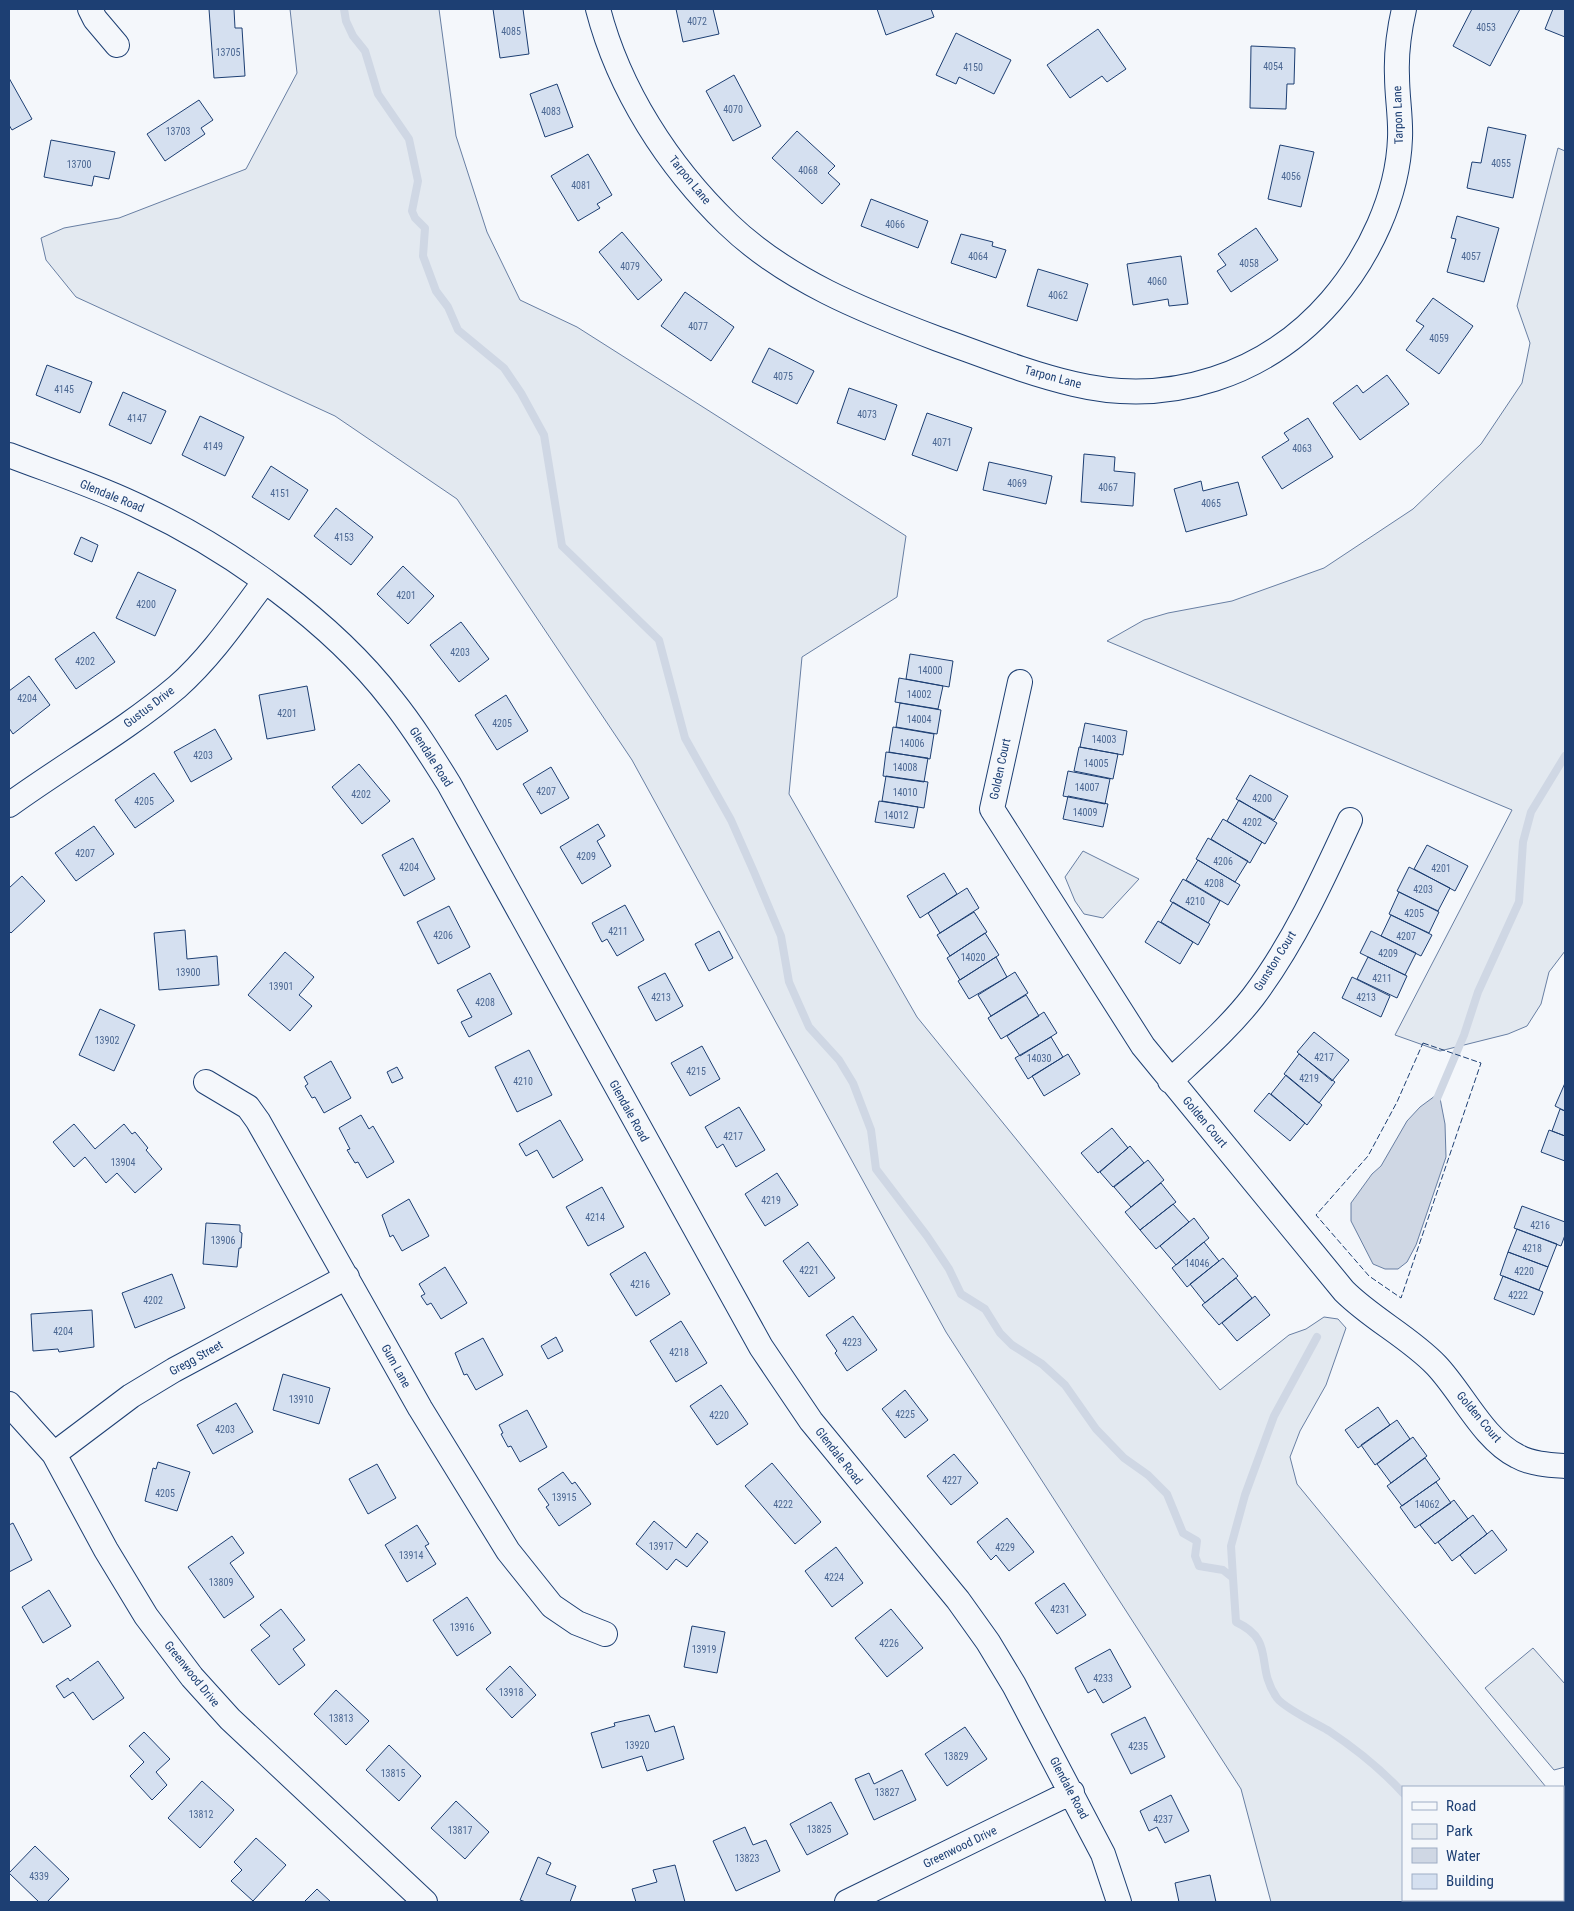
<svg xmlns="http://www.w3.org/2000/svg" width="1574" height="1911" font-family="'Roboto Condensed',sans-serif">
<rect width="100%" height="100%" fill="#f4f7fb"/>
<path fill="#e3e9f0" stroke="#687fa3" d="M290,9H439L456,136L487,232L520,300L577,327L906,536L897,597L802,657L789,794L917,1017L1220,1390L1289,1335L1306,1329L1324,1317L1338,1319L1346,1328L1326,1385L1300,1431L1290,1457L1297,1484L1546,1787H1403V1900H1563V1808L1565,1811V1902H1271L1241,1789L946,1332L632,760L457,499L335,416L76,297L46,260L41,238L64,228L119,218L246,169L297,73Z
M1558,148L1565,151V951L1549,972L1541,1004L1527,1026L1508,1034L1440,1051L1395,1035L1512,810L1107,641L1144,620L1168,613L1232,601L1324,568L1413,509L1481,444L1522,383L1530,343L1517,306Z
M1083,851L1139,879L1103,918L1084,914L1075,901L1065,877Z
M1533,1648L1565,1684V1767L1554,1770L1485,1688Z"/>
<path fill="#cfd7e4" stroke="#687fa3" d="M1439,1093L1445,1124L1446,1157L1416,1245L1407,1262L1398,1269H1385L1373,1264L1351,1221V1203L1372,1174L1381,1166L1407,1121L1420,1107Z"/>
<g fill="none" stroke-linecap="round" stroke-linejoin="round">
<path stroke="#cfd7e4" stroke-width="8" d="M344,9L346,21L353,36L365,51L378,94L409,139L418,181L412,211L415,218L425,228L423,256L436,291L448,307L458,330L504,368L521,393L544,435L562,546L659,640L685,738L731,820L754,872L781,936L789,982L809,1027L839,1060L853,1083L871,1130L876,1169L927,1236L949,1269L961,1294L985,1309L1000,1333L1012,1345L1042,1364L1065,1385L1096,1429L1124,1458L1148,1475L1167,1494L1183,1533L1197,1541L1195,1556L1199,1566L1223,1570L1233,1578L1236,1622C1277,1641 1254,1666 1277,1698C1284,1708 1317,1724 1329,1731C1356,1749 1381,1769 1403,1793
M1436,1101L1464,1035L1478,992L1519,902L1523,842L1531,812L1565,756
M1233,1578L1231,1546L1245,1495L1274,1416L1317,1337
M1460,1900L1461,1902"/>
</g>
<path fill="#d5e0f0" stroke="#1d3f73" d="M209,9H234L235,28H242L245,76L214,78Z
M493,9H523L529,54L500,58Z
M676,9H713L719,34L683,42Z
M877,9H931L934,17L886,35Z
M1472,9H1520L1490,66L1453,46Z
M1553,9H1565V37L1545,29Z
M1098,29L1126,69L1107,82L1102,76L1070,98L1047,65Z
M956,33L1011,60L994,94L959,77L956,84L936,75Z
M1251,46L1295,48L1294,84H1287L1286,109L1250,108Z
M734,75L761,126L733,141L706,91Z
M9,78L32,119L12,130L9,125Z
M557,84L573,127L545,137L530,94Z
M199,100L213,120L201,128L205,134L165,161L147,134Z
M1488,127L1526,135L1513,198L1467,188L1472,162L1481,163Z
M797,131L835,166L828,173L840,184L822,204L772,158Z
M51,140L115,152L109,179L94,176L92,186L44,177Z
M1280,145L1314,152L1301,207L1268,199Z
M588,154L612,195L597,204L600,208L578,221L551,176Z
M871,199L928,221L918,248L861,226Z
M1457,216L1499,228L1484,282L1447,272L1456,239L1451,238Z
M1256,228L1278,260L1231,292L1217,271L1226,265L1218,254Z
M622,232L662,280L638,300L599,252Z
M961,234L993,242L992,246L1006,250L996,278L951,263Z
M1181,256L1188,304L1169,306L1168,299L1133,305L1127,264Z
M1038,269L1088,284L1077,321L1027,306Z
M685,292L734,327L711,361L661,326Z
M1433,298L1473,326L1439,374L1406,350L1424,326L1416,321Z
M769,348L814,371L797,404L752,382Z
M47,365L92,382L80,413L36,395Z
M1387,375L1409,404L1360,440L1333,403L1357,385L1363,393Z
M849,388L897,405L885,440L837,423Z
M123,392L166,411L151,444L109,425Z
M927,413L972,428L957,471L912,455Z
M200,416L244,437L225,476L182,455Z
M1308,418L1333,457L1282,489L1262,457L1289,440L1284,433Z
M1084,454L1115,457L1114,471L1135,473L1133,506L1081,502Z
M989,462L1052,476L1046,504L983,490Z
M271,466L308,490L289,520L252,497Z
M1201,481L1203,491L1238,482L1247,515L1186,532L1174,489Z
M336,508L373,537L351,565L314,536Z
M81,537L98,545L92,562L74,554Z
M403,566L434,596L408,624L377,594Z
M138,572L176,590L155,636L116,618Z
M461,622L489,659L459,682L430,645Z
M94,632L115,662L76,689L55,659Z
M910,654L953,661L949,687L906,679Z
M29,676L50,705L13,734L9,728V691Z
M899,678L943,686L938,709L895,702Z
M307,686L315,730L267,739L259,695Z
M506,695L528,731L497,750L475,715Z
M900,703L941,710L937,734L896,727Z
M1085,723L1127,731L1123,755L1080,747Z
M893,727L934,734L930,759L889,752Z
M215,729L232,759L191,782L174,752Z
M1079,747L1118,754L1113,779L1074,771Z
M886,752L928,758L924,782L883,776Z
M359,764L390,801L362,824L332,787Z
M551,767L569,798L541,814L523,784Z
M1068,771L1110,779L1105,804L1063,796Z
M154,773L174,801L135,828L115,800Z
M1250,775L1288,796L1274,820L1236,799Z
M886,776L928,782L924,808L882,801Z
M1068,796L1108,804L1103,827L1063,819Z
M1239,800L1277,823L1265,844L1227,821Z
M879,801L918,807L914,828L875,822Z
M1223,819L1262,842L1250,863L1211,839Z
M598,824L605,836L597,841L611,866L582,884L560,847Z
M94,826L114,854L76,881L55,853Z
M413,838L435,879L404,896L382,855Z
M1208,838L1248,861L1235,882L1196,859Z
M1427,845L1468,866L1455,891L1414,869Z
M1198,860L1240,885L1228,905L1186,880Z
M1409,867L1450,888L1438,911L1397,891Z
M944,873L957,894L920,918L907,896Z
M22,876L45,901L11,933L9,931V888Z
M1183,879L1220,901L1208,923L1170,901Z
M967,888L979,908L940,933L928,913Z
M1399,892L1439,912L1429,933L1389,914Z
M1173,902L1210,924L1198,945L1161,922Z
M625,905L644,940L617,956L607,939L602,942L592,923Z
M449,906L470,947L438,964L417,922Z
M974,912L987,932L950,956L937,935Z
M1391,915L1432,935L1421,956L1381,936Z
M1158,921L1193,942L1180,964L1145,942Z
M185,930L187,959L217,956L219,985L159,990L154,933Z
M719,931L733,958L709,971L695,944Z
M1371,931L1416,953L1405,975L1360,953Z
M985,933L999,955L960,980L947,958Z
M285,952L314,977L299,995L312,1006L290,1031L248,995Z
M996,957L1007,977L969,999L958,981Z
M1368,957L1407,976L1397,998L1357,979Z
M1015,972L1028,993L991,1016L978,995Z
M490,973L512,1014L469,1037L461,1022L472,1017L457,990Z
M665,973L683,1006L656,1021L638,987Z
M1352,977L1390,996L1381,1017L1342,998Z
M1026,995L1039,1016L1001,1039L988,1018Z
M100,1009L135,1025L114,1071L79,1055Z
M1044,1012L1057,1033L1020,1056L1007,1036Z
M1314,1032L1349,1060L1332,1081L1297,1052Z
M1051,1037L1063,1057L1028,1079L1015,1058Z
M702,1046L720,1079L690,1096L671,1063Z
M529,1050L552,1095L517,1112L495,1067Z
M1068,1054L1080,1074L1044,1096L1032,1076Z
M1299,1054L1335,1082L1319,1103L1284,1074Z
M331,1061L351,1098L324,1113L315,1097L312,1098L305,1086L308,1084L304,1077Z
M397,1067L403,1078L392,1083L387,1072Z
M1286,1075L1322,1105L1307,1125L1271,1094Z
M1565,1083V1111L1555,1106Z
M1269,1093L1305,1123L1290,1141L1254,1111Z
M739,1107L765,1150L736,1167L723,1144L717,1148L705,1127Z
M1560,1109L1565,1111V1136L1552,1131Z
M361,1115L369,1129L373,1126L394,1162L367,1178L358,1162L355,1163L347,1150L350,1149L339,1128Z
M560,1120L583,1160L553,1178L537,1150L526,1156L519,1144Z
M74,1124L95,1149L124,1124L132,1134L135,1132L148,1148L146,1150L162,1169L135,1193L117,1173L106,1183L85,1157L74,1167L53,1142Z
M1112,1128L1128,1148L1098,1173L1081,1153Z
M1549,1130L1565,1136V1161L1541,1152Z
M1130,1146L1144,1163L1113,1187L1100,1172Z
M1148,1160L1164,1180L1131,1207L1114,1187Z
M777,1173L798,1205L765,1226L745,1194Z
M1161,1183L1176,1202L1140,1230L1125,1212Z
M602,1187L624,1227L588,1246L566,1207Z
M409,1199L429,1236L402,1251L393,1235L390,1237L382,1215Z
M1173,1204L1189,1222L1156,1249L1140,1230Z
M1522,1206L1565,1222V1235L1561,1246L1514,1228Z
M1194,1218L1209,1238L1176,1265L1160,1246Z
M206,1223L240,1225V1232L242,1233L241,1248H239L237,1267L203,1264Z
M1517,1229L1557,1244L1548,1267L1508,1252Z
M808,1242L835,1278L809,1297L783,1261Z
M1204,1242L1219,1261L1187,1287L1172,1268Z
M645,1252L670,1294L636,1316L610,1274Z
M1508,1252L1548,1267L1539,1290L1500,1275Z
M1223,1258L1238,1276L1205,1303L1190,1284Z
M445,1267L467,1303L441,1319L431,1303L427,1305L421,1296L425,1294L419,1284Z
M172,1274L185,1308L135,1328L122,1293Z
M1503,1276L1543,1292L1534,1315L1494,1299Z
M1236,1278L1252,1298L1219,1325L1202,1305Z
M1255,1296L1270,1315L1237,1341L1222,1323Z
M92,1310L94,1347L59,1352L58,1349L33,1351L31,1314Z
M853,1316L877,1350L847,1371L835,1353L837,1351L826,1335Z
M681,1321L707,1363L676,1382L650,1341Z
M556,1337L563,1351L548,1359L541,1346Z
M483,1338L503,1375L476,1390L467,1374L464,1375L455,1353Z
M283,1374L330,1388L319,1424L273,1410Z
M721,1385L748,1424L717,1445L690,1406Z
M905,1390L928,1420L905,1438L882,1409Z
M236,1403L253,1432L213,1454L197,1425Z
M1378,1407L1390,1425L1358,1448L1345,1430Z
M527,1410L547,1447L520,1462L511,1446L508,1447L501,1434L503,1433L499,1425Z
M1397,1420L1410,1439L1375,1465L1361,1445Z
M1413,1437L1427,1456L1391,1483L1377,1464Z
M954,1454L978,1483L951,1505L927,1476Z
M1425,1458L1440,1479L1402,1506L1387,1486Z
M158,1462L190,1472L177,1511L145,1501L153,1468L156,1469Z
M772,1463L821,1522L795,1544L745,1486Z
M377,1464L396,1498L368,1514L349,1479Z
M563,1472L572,1484L575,1482L591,1504L559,1526L546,1507L549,1505L538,1489Z
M1436,1482L1451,1503L1415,1528L1400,1507Z
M1454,1500L1468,1519L1435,1544L1420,1525Z
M1473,1515L1487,1534L1452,1561L1438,1542Z
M1007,1518L1034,1552L1009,1571L996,1555L991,1560L977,1542Z
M654,1521L686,1548L697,1533L708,1542L687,1567L676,1559L667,1570L636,1544Z
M13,1523L32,1560L9,1572V1525Z
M417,1525L429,1544L425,1546L436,1564L407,1582L385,1545Z
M1492,1530L1507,1550L1475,1574L1460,1555Z
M232,1536L244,1553L230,1563L254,1597L224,1618L188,1567Z
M836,1547L863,1583L832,1607L805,1571Z
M1064,1583L1086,1615L1057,1634L1035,1603Z
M49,1590L71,1626L43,1643L22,1607Z
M467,1597L491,1633L457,1656L433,1620Z
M281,1609L305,1640L293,1649L305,1665L279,1685L251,1650L270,1636L260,1625Z
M891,1609L923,1648L887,1677L855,1638Z
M692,1626L725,1632L717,1673L684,1667Z
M1110,1649L1131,1687L1103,1703L1095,1689L1088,1693L1075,1668Z
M98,1661L124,1698L93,1720L73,1692L64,1698L56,1686L68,1678L70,1681Z
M510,1666L536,1695L512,1718L486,1689Z
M336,1690L369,1721L346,1745L314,1714Z
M649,1715L655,1732L674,1726L684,1759L647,1771L642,1756L602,1768L591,1733L615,1726L614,1723Z
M1145,1717L1165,1757L1131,1774L1111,1734Z
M965,1727L987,1759L947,1786L925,1754Z
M144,1732L170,1759L156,1772L167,1785L152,1800L130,1776L144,1762L129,1746Z
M389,1745L421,1776L399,1801L366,1770Z
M902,1770L916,1800L874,1820L855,1779L869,1773L874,1784Z
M202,1781L234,1810L200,1848L168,1818Z
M1171,1795L1189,1831L1165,1843L1157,1827L1149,1831L1140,1811Z
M456,1801L489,1832L465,1859L431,1828Z
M831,1802L848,1834L807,1855L790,1824Z
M745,1827L753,1845L766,1840L780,1871L736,1891L713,1841Z
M256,1838L286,1865L253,1901L231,1881L242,1870L234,1862Z
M35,1846L69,1879L47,1902H39L9,1873Z
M538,1857L551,1863L546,1874L576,1886L570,1902H526L520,1900Z
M675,1865L685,1902H636L632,1889L657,1882L653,1870Z
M1210,1875L1216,1902H1179L1175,1883Z
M317,1889L331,1902H304Z"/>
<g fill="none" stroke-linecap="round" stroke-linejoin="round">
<g stroke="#1d3f73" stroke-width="26">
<path id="street" d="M90,9L95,19L117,45
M598,9C619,90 668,166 728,224C786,280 864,311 938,339C983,355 1027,373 1074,384C1170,407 1267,375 1331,301C1369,257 1398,196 1400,138C1401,118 1397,97 1397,76C1396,54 1399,31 1404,9
M9,455C53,472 100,487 142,508C231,550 332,622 392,700C413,726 431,755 449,784L761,1347L811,1421L958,1600L988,1642L1014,1685L1103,1854L1119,1902
M1020,682L992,809L1143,1046L1344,1291C1372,1319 1409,1337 1436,1365C1462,1392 1483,1439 1517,1456C1531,1464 1550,1465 1565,1466
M9,805C64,765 125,731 177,687C211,657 238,617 265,581
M1170,1081C1199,1054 1229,1028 1253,997C1293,944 1322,881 1350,820
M206,1082L248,1107L258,1121L420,1408L508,1551L552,1606L577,1623L605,1634
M9,1404L54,1454L106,1550L146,1616L192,1677L230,1719L425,1902
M54,1454L131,1396L174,1370L347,1277
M847,1902L1072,1792"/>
</g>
<use href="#street" stroke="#f4f7fb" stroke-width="24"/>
<path stroke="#1d3f73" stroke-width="1" stroke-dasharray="6 2.5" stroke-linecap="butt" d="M1423,1043L1481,1063L1401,1298L1369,1276L1316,1215L1368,1156L1397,1102Z"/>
</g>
<g text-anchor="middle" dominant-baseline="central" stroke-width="4" stroke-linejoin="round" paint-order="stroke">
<g font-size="10" fill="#4b6792">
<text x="697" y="21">4072</text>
<text x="1486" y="27">4053</text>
<text x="511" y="31">4085</text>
<text x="228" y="52">13705</text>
<text x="1273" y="66">4054</text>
<text x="973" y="67">4150</text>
<text x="733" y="109">4070</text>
<text x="551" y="111">4083</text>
<text x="178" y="131">13703</text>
<text x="1501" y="163">4055</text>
<text x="79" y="164">13700</text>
<text x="808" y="170">4068</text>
<text x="1291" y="176">4056</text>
<text x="581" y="185">4081</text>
<text x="895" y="224">4066</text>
<text x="978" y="256">4064</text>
<text x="1471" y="256">4057</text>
<text x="1249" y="263">4058</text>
<text x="630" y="266">4079</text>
<text x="1157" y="281">4060</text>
<text x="1058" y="295">4062</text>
<text x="698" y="326">4077</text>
<text x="1439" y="338">4059</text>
<text x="783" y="376">4075</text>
<text x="64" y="389">4145</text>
<text x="867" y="414">4073</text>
<text x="137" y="418">4147</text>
<text x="942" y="442">4071</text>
<text x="213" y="446">4149</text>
<text x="1302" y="448">4063</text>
<text x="1017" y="483">4069</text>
<text x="1108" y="487">4067</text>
<text x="280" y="493">4151</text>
<text x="1211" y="503">4065</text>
<text x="344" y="537">4153</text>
<text x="406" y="595">4201</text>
<text x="146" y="604">4200</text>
<text x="460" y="652">4203</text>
<text x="85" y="661">4202</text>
<text x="930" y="670">14000</text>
<text x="919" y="694">14002</text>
<text x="27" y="698">4204</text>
<text x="287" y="713">4201</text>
<text x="919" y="719">14004</text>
<text x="502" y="723">4205</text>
<text x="1104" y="739">14003</text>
<text x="912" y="743">14006</text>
<text x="203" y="755">4203</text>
<text x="1096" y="763">14005</text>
<text x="905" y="767">14008</text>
<text x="1087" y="787">14007</text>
<text x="546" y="791">4207</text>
<text x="905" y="792">14010</text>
<text x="361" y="794">4202</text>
<text x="1262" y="798">4200</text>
<text x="144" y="801">4205</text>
<text x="1085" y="812">14009</text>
<text x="896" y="815">14012</text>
<text x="1252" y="822">4202</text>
<text x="85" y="853">4207</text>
<text x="586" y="856">4209</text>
<text x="1223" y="861">4206</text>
<text x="409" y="867">4204</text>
<text x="1441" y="868">4201</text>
<text x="1214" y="883">4208</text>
<text x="1423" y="889">4203</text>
<text x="1195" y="901">4210</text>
<text x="1414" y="913">4205</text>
<text x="618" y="931">4211</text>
<text x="443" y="935">4206</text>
<text x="1406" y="936">4207</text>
<text x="1388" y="953">4209</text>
<text x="973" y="957">14020</text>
<text x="188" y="972">13900</text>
<text x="1382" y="978">4211</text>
<text x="281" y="986">13901</text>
<text x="661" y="997">4213</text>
<text x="1366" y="997">4213</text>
<text x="485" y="1002">4208</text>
<text x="107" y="1040">13902</text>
<text x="1324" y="1057">4217</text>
<text x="1039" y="1058">14030</text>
<text x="696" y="1071">4215</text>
<text x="1309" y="1078">4219</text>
<text x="523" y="1081">4210</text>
<text x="733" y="1136">4217</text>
<text x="123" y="1162">13904</text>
<text x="771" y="1200">4219</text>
<text x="595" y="1217">4214</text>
<text x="1540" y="1225">4216</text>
<text x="223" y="1240">13906</text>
<text x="1532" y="1248">4218</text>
<text x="1197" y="1263">14046</text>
<text x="809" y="1270">4221</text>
<text x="1524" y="1271">4220</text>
<text x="640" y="1284">4216</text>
<text x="1518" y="1295">4222</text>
<text x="153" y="1300">4202</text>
<text x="63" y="1331">4204</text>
<text x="852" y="1342">4223</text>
<text x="679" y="1352">4218</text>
<text x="301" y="1399">13910</text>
<text x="905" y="1414">4225</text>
<text x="719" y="1415">4220</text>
<text x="225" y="1429">4203</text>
<text x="952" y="1480">4227</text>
<text x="165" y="1493">4205</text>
<text x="564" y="1497">13915</text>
<text x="783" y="1504">4222</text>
<text x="1427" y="1504">14062</text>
<text x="661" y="1546">13917</text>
<text x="1005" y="1547">4229</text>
<text x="411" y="1555">13914</text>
<text x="834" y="1577">4224</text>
<text x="221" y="1582">13809</text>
<text x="1060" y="1609">4231</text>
<text x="462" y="1627">13916</text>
<text x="889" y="1643">4226</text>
<text x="704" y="1649">13919</text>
<text x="1103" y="1678">4233</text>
<text x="511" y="1692">13918</text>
<text x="341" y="1718">13813</text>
<text x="637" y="1745">13920</text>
<text x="1138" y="1746">4235</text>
<text x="956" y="1756">13829</text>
<text x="393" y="1773">13815</text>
<text x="887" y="1792">13827</text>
<text x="201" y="1814">13812</text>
<text x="1163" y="1819">4237</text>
<text x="819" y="1829">13825</text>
<text x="460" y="1830">13817</text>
<text x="747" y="1858">13823</text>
<text x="39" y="1876">4339</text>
</g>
<g font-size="12" fill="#1d3f73" stroke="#f4f7fb">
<text transform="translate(1398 115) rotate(-92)">Tarpon Lane</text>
<text transform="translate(690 180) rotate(51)">Tarpon Lane</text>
<text transform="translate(1053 377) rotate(15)">Tarpon Lane</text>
<text transform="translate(112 496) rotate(22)">Glendale Road</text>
<text transform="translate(149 707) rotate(-37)">Gustus Drive</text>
<text transform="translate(431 757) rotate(57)">Glendale Road</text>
<text transform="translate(1000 769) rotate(-78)">Golden Court</text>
<text transform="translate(1275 961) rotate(-58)">Gunston Court</text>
<text transform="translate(629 1111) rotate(61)">Glendale Road</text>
<text transform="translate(1205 1122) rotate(50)">Golden Court</text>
<text transform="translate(196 1358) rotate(-29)">Gregg Street</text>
<text transform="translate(396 1366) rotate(61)">Gum Lane</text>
<text transform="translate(1479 1417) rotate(50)">Golden Court</text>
<text transform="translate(839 1456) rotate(52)">Glendale Road</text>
<text transform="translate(192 1674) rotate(51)">Greenwood Drive</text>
<text transform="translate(1069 1788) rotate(62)">Glendale Road</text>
<text transform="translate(960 1847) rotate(-26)">Greenwood Drive</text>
</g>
</g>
<rect width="1574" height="1911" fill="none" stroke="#1d3f73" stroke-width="20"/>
<rect x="1402" y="1786" width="162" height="115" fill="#f4f7fb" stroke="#9eadc5"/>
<rect x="1412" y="1802" width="25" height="8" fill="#f4f7fb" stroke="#9eadc5"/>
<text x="1446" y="1811" font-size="15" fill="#1d3f73">Road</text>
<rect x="1412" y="1824" width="25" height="15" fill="#e3e9f0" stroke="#9eadc5"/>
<text x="1446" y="1836" font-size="15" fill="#1d3f73">Park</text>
<rect x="1412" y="1848" width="25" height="15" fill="#cfd7e4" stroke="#9eadc5"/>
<text x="1446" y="1861" font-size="15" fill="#1d3f73">Water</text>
<rect x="1412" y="1874" width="25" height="15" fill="#d5e0f0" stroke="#9eadc5"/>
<text x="1446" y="1886" font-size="15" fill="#1d3f73">Building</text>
</svg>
